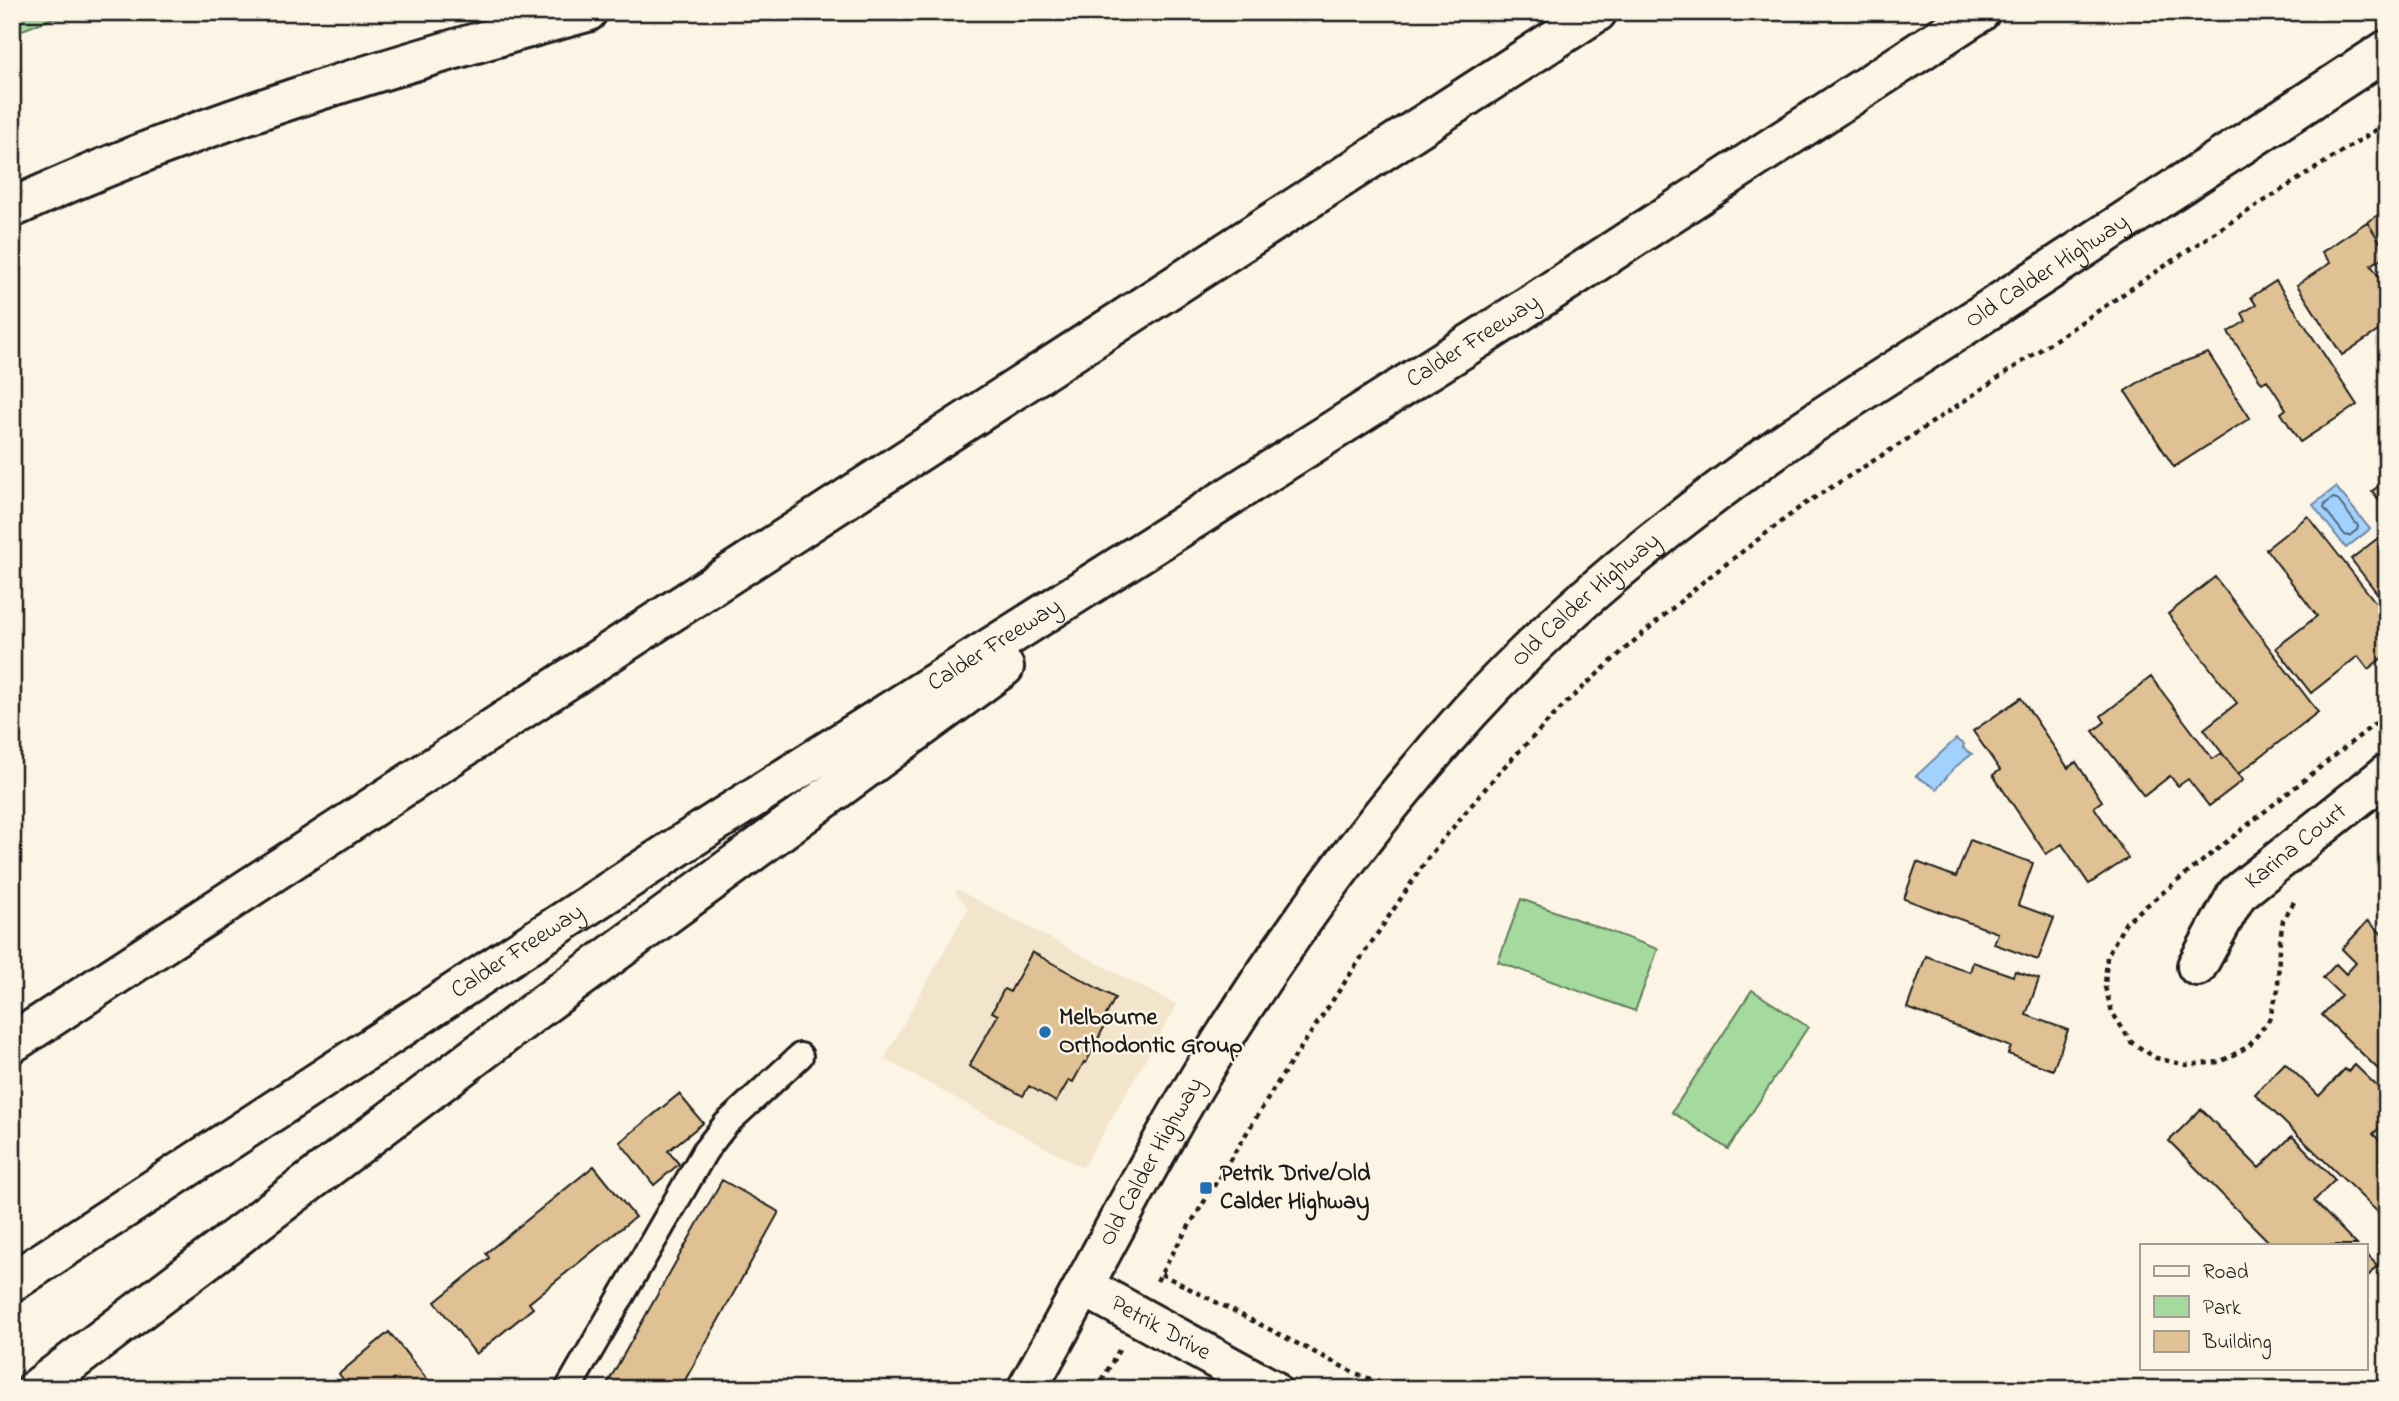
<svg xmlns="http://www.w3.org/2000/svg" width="2399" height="1401" font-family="'Indie Flower',sans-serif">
<rect width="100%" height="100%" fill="#fcf5e5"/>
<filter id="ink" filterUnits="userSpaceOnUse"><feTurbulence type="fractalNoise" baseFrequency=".0143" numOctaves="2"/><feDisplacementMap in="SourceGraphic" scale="14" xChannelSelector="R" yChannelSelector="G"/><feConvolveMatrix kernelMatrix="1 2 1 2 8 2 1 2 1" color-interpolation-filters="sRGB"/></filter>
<g filter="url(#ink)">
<path fill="#f3e5cc" d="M956,889L1177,1005L1083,1168L884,1059L968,908L955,892Z"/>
<path fill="#a4da9d" stroke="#607b5c" stroke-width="2" d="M12,12H69L12,34Z
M1521,899L1658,949L1635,1011L1498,962Z
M1752,990L1808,1027L1728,1149L1672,1112Z"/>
<path fill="#a2d1fe" stroke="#6c89a4" stroke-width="2" d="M2336,487L2370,529L2346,548L2313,505Z
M1956,739L1964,744L1963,748L1972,754L1954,768L1937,789L1916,776Z"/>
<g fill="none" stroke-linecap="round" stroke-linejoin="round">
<path stroke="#526476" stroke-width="2" d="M2333,498L2337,499L2358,526L2357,530L2349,536L2345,535L2324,508L2325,504Z"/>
</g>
<path fill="#dfc193" stroke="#1c1c1c" stroke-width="2" d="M2387,209V252L2367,222Z
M2367,222L2387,252V255L2371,265L2387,289V325L2342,355L2297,285L2330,263L2322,252Z
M2276,281L2357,405L2300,442L2281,413L2286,409L2267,380L2262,383L2228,332L2246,321L2242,313L2256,305L2251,297Z
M2208,353L2250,418L2174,467L2125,391L2155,372Z
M2387,480V510L2372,491Z
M2308,516L2387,617V654L2368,669L2358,656L2311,693L2276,648L2317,616L2266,549Z
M2387,531V606L2351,559Z
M2215,577L2318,712L2238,774L2204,729L2237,703L2168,614Z
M2151,677L2213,759L2222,753L2243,780L2209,806L2188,779L2178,786L2170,776L2144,796L2093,731L2105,722L2101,716Z
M2021,698L2068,768L2076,762L2102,801L2094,807L2128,858L2089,884L2062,844L2046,854L1993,775L2000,770L1973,731Z
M1970,840L2033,863L2018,905L2054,918L2038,960L1994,944L1998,933L1904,899L1917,862L1956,877Z
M2368,921L2387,939V975L2380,982L2387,989V1001L2381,1007L2387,1012V1062L2379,1070L2322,1015L2341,995L2323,978L2336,964L2346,974L2356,963L2342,949Z
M1032,952L1115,998L1104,1019L1107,1021L1086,1063L1084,1062L1073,1082L1069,1080L1056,1102L1029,1086L1023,1096L969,1066L998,1015L992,1012L1004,989L1010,992Z
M1926,956L1970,972L1973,962L2013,976L2015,971L2039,979L2026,1015L2068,1030L2053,1070L2008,1054L2011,1047L1907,1008Z
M2285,1063L2319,1096L2345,1069L2348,1072L2355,1065L2385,1094L2377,1101L2387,1110V1120L2373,1134L2387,1148V1221L2255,1094Z
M679,1094L703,1123L668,1151L679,1164L654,1185L620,1142Z
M2201,1109L2259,1168L2292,1136L2335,1180L2314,1201L2357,1245H2272L2169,1141Z
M594,1166L635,1217L529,1303L533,1308L476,1354L435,1302L489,1258L486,1253Z
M722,1180L779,1212L680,1389H610L606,1386Z
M2366,1254L2378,1266L2366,1278Z
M389,1332L435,1389H351L339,1374Z"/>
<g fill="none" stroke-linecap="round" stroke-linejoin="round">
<g stroke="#1c1c1c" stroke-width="30">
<path id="lane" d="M568,1389L705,1151L726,1124L800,1056"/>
</g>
<g stroke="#1c1c1c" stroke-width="44">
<g id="street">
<path id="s1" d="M2197,966L2237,894L2387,774"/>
<path id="s2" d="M1085,1287L1271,1389"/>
</g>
</g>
<g stroke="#1c1c1c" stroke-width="44">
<g id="primary">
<path id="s3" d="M1027,1389C1094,1270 1155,1146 1228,1031C1300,918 1380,811 1469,712C1561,611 1670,524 1781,445C1840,404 1901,367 1961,328C2103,235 2245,143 2387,50"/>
</g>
</g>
<g stroke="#1c1c1c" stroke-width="44">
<g id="highway">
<path d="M12,208C196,123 392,65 587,12"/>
<path d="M12,1043L619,646L1597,12"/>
<path id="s4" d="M12,1282L725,816L1484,335L1980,12"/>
<path d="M36,1389L535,1011L1004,667"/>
</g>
</g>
<path stroke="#1c1c1c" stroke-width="4.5" stroke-dasharray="5 5" stroke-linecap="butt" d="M2294,902L2283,920L2279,947L2278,990L2269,1020L2249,1046L2220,1062L2186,1065L2156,1058L2131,1042L2112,1012L2105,987L2107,956L2126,922L2387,714
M1161,1274L1353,1372L1395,1389
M1157,1281L1178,1244L1280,1079L1430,855L1500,771L1568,701L1626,648L1704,581L1803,505L1900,444L2220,229L2387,123
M1097,1389L1119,1350"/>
<use href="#lane" stroke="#fcf5e5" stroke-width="24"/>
<use href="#street" stroke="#fcf5e5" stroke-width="38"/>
<use href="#primary" stroke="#fcf5e5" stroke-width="38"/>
<use href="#highway" stroke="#fcf5e5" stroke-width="38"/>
</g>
</g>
<g fill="#1f6fb2" stroke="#fcf5e5" stroke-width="2.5">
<circle cx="1045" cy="1032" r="7"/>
<rect x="1199" y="1181" width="14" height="14" rx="3.5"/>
</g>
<g text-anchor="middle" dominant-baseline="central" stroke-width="5" stroke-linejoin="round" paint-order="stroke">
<g font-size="24" fill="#1c1c1c" stroke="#fcf5e5">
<text stroke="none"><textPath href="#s3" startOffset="1540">Old Calder Highway</textPath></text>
<text stroke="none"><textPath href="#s4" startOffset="1738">Calder Freeway</textPath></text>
<text stroke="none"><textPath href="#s3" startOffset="973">Old Calder Highway</textPath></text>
<text stroke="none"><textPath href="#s4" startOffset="1171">Calder Freeway</textPath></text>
<text stroke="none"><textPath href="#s1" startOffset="158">Karina Court</textPath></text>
<text stroke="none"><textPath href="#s4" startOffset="604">Calder Freeway</textPath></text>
<text stroke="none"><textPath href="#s3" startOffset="259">Old Calder Highway</textPath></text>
<text stroke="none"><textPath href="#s2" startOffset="86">Petrik Drive</textPath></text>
</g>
<g font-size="24" font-weight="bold" fill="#1c1c1c" stroke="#fcf5e5" text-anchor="start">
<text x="1059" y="1018">Melbourne<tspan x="1059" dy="28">Orthodontic Group</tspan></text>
<text x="1220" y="1174">Petrik Drive/Old<tspan x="1220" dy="28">Calder Highway</tspan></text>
</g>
</g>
<rect width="2399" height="1401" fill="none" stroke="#fcf5e5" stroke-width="42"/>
<rect x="21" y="21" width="2357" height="1359" fill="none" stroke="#1c1c1c" stroke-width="2.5" filter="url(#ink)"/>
<rect x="2140" y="1244" width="228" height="126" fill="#fcf5e5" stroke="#a29e95" stroke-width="2"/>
<rect x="2154" y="1266" width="35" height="10" fill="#fcf5e5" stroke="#a29e95" stroke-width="2"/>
<text x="2203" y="1278" font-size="21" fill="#1c1c1c">Road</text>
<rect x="2154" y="1296" width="35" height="21" fill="#a4da9d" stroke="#a29e95" stroke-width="2"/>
<text x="2203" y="1314" font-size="21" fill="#1c1c1c">Park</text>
<rect x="2154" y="1331" width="35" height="21" fill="#dfc193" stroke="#a29e95" stroke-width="2"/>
<text x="2203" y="1348" font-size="21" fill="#1c1c1c">Building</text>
</svg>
